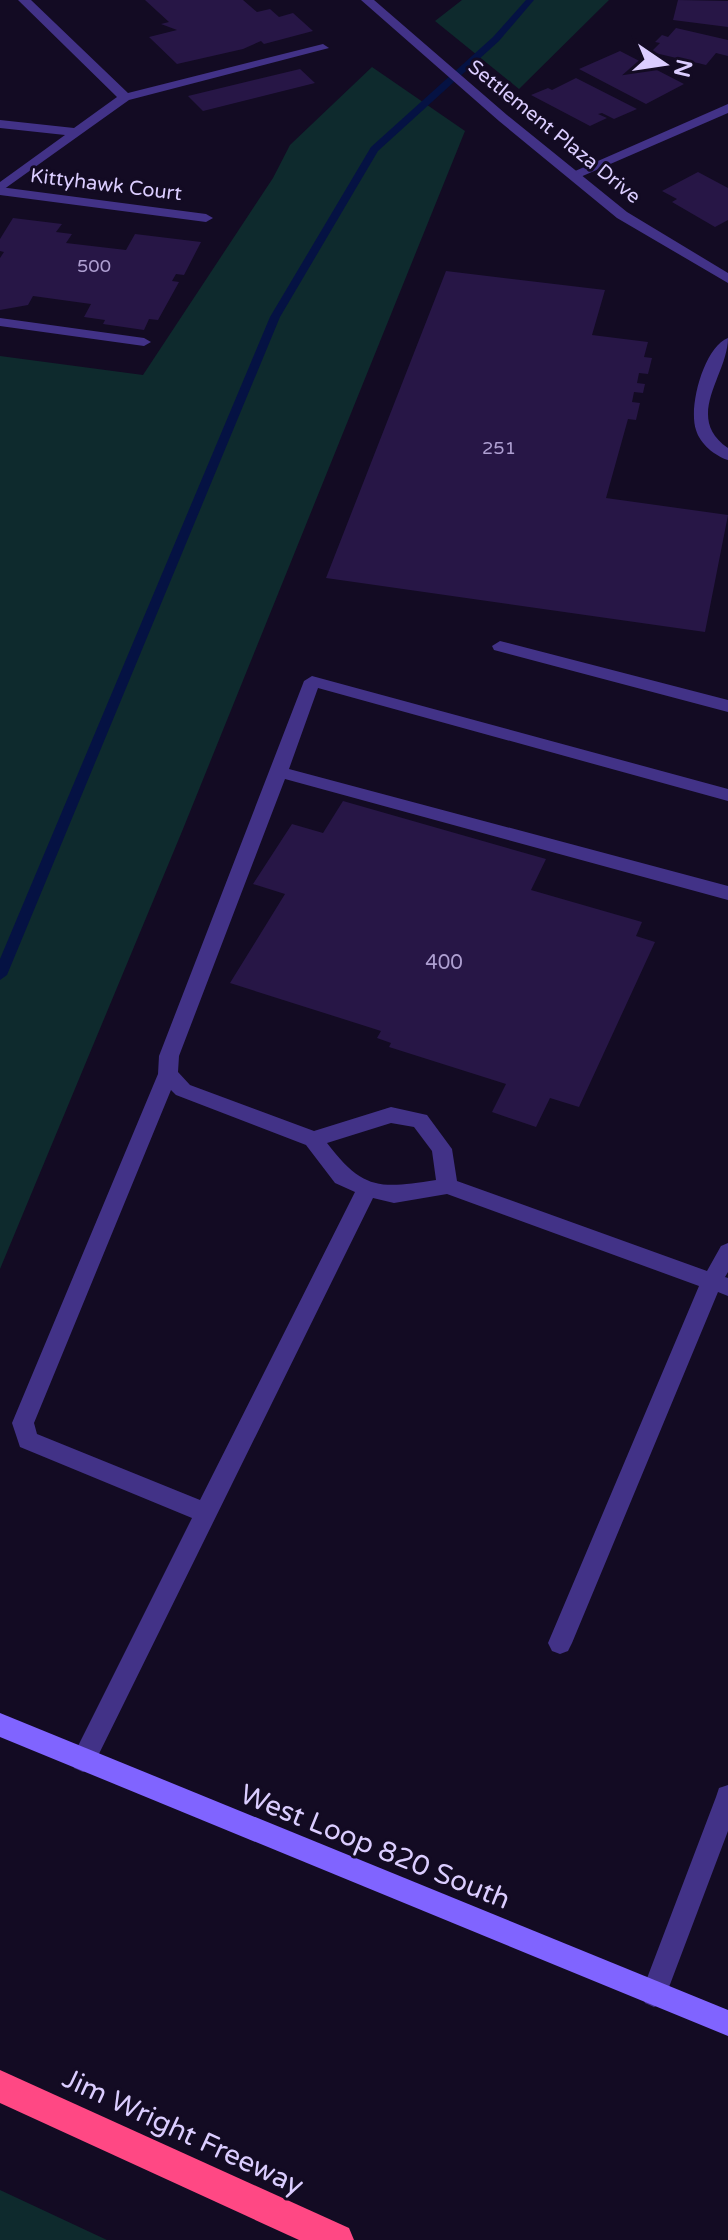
<svg xmlns="http://www.w3.org/2000/svg" width="728" height="2240" font-family="'Varela Round',sans-serif">
<rect width="100%" height="100%" fill="#130b23"/>
<path fill="#0e2a2d" d="M462,0H609L519,89L435,21Z
M372,67L465,131L183,829L0,1269V356L143,375L273,178L290,145Z
M0,2190L107,2240H0Z"/>
<g fill="none" stroke-linecap="round" stroke-linejoin="round">
<path fill="#051243" fill-rule="evenodd" d="M526,0H534L499,41L378,151L280,317L7,975L0,980V959L270,317L371,147L493,37Z"/>
</g>
<path fill="#271646" d="M145,0H243L257,12L270,9L279,17L293,13L313,31L264,44L261,41L243,49L177,64L149,37L177,30L161,24L169,22Z
M678,0L728,1V27L673,20Z
M676,28L728,40V56L716,53L706,65L651,52L660,43L655,42L662,35L668,37Z
M620,51L684,84L646,104L579,69Z
M300,69L315,83L203,111L188,96Z
M576,78L637,109L614,119L602,113L598,114L607,118L590,126L531,95L548,88L552,90Z
M698,172L728,188V220L715,227L672,202L677,199L662,191Z
M13,218L62,224L56,232L72,234L66,243L126,250L135,234L201,242L184,275L176,274L172,281L179,282L158,320L149,319L144,330L103,324L105,320L84,317L91,304L33,296L28,305L0,310V258L4,252L0,251V239Z
M446,271L605,290L592,335L648,342L644,357L652,358L648,374L639,373L637,383L645,384L643,393L634,392L632,402L640,403L636,420L628,419L606,498L728,515L705,632L326,578Z
M343,801L546,859L531,890L642,922L636,936L655,942L579,1107L550,1098L536,1127L492,1112L506,1084L389,1047L391,1043L377,1038L381,1031L230,983L285,894L253,884L292,824L323,833Z"/>
<g fill="none" stroke-linecap="round" stroke-linejoin="round">
<path fill="#423287" fill-rule="evenodd" d="M18,0H31L128,93L323,44L329,48L129,100L0,192V182L65,135L0,128V120L74,128L117,97Z
M0,318L144,338L151,342L144,346L0,326Z
M728,338C728,375 683,417 728,448V460C715,456 700,444 696,430C688,407 704,347 728,338Z
M500,641L728,700V712L494,650L492,646Z
M312,676L728,789V801L318,688L289,769L728,886V900L285,779L179,1056L178,1072L190,1085L314,1131L391,1107L427,1115L452,1149L457,1181L707,1271L721,1246L728,1243V1272L725,1277L728,1278V1296L718,1292L572,1643L568,1651L560,1654L552,1651L548,1643L699,1286L447,1194L394,1203L373,1198L92,1768L83,1772L74,1768L71,1760L192,1518L20,1447L12,1423L158,1074L159,1056L304,681ZM171,1090L176,1095L306,1145L335,1183L355,1192L200,1500L37,1434L34,1423ZM391,1123L414,1127L432,1151L436,1180C379,1189 363,1190 327,1143Z"/>
<path fill="#423287" fill-rule="evenodd" d="M728,104V113L578,178L566,175Z
M0,187L206,214L213,218L206,222L0,195Z"/>
<path fill="#423287" fill-rule="evenodd" d="M361,0H374L507,115L627,212L728,273V283L617,218L499,121Z
M728,1785V1831L663,2003L654,2007L645,2003L641,1994L716,1797L719,1788Z"/>
<path fill="#8064ff" fill-rule="evenodd" d="M0,1713L728,2010V2036L0,1737Z"/>
<path fill="#ff4884" fill-rule="evenodd" d="M0,2070L349,2228L354,2240H299L0,2103Z"/>
</g>
<g text-anchor="middle" dominant-baseline="central" stroke-width="6" stroke-linejoin="round" paint-order="stroke">
<g font-size="18" fill="#ae9fd1">
<text x="94" y="266">500</text>
<text x="499" y="448">251</text>
</g>
<g font-size="20" fill="#dbcdff" stroke="#130b23">
<text transform="translate(554 132) rotate(39)">Settlement Plaza Drive</text>
<text transform="translate(106 185) rotate(7)">Kittyhawk Court</text>
</g>
<g font-size="20" fill="#ae9fd1">
<text x="444" y="963">400</text>
</g>
<g font-size="28" fill="#dbcdff" stroke="#130b23">
<text transform="translate(375 1847) rotate(22)">West Loop 820 South</text>
<text transform="translate(183 2132) rotate(25)">Jim Wright Freeway</text>
</g>
</g>
<g transform="translate(664 64) rotate(103)" stroke="#130b23" stroke-width="6" paint-order="stroke">
<path d="M0-6L14 30L0 20L-14 30Z" fill="#dbcdff"/>
<text y="-12" font-size="22" font-weight="bold" text-anchor="middle" fill="#dbcdff">N</text>
</g>
</svg>
